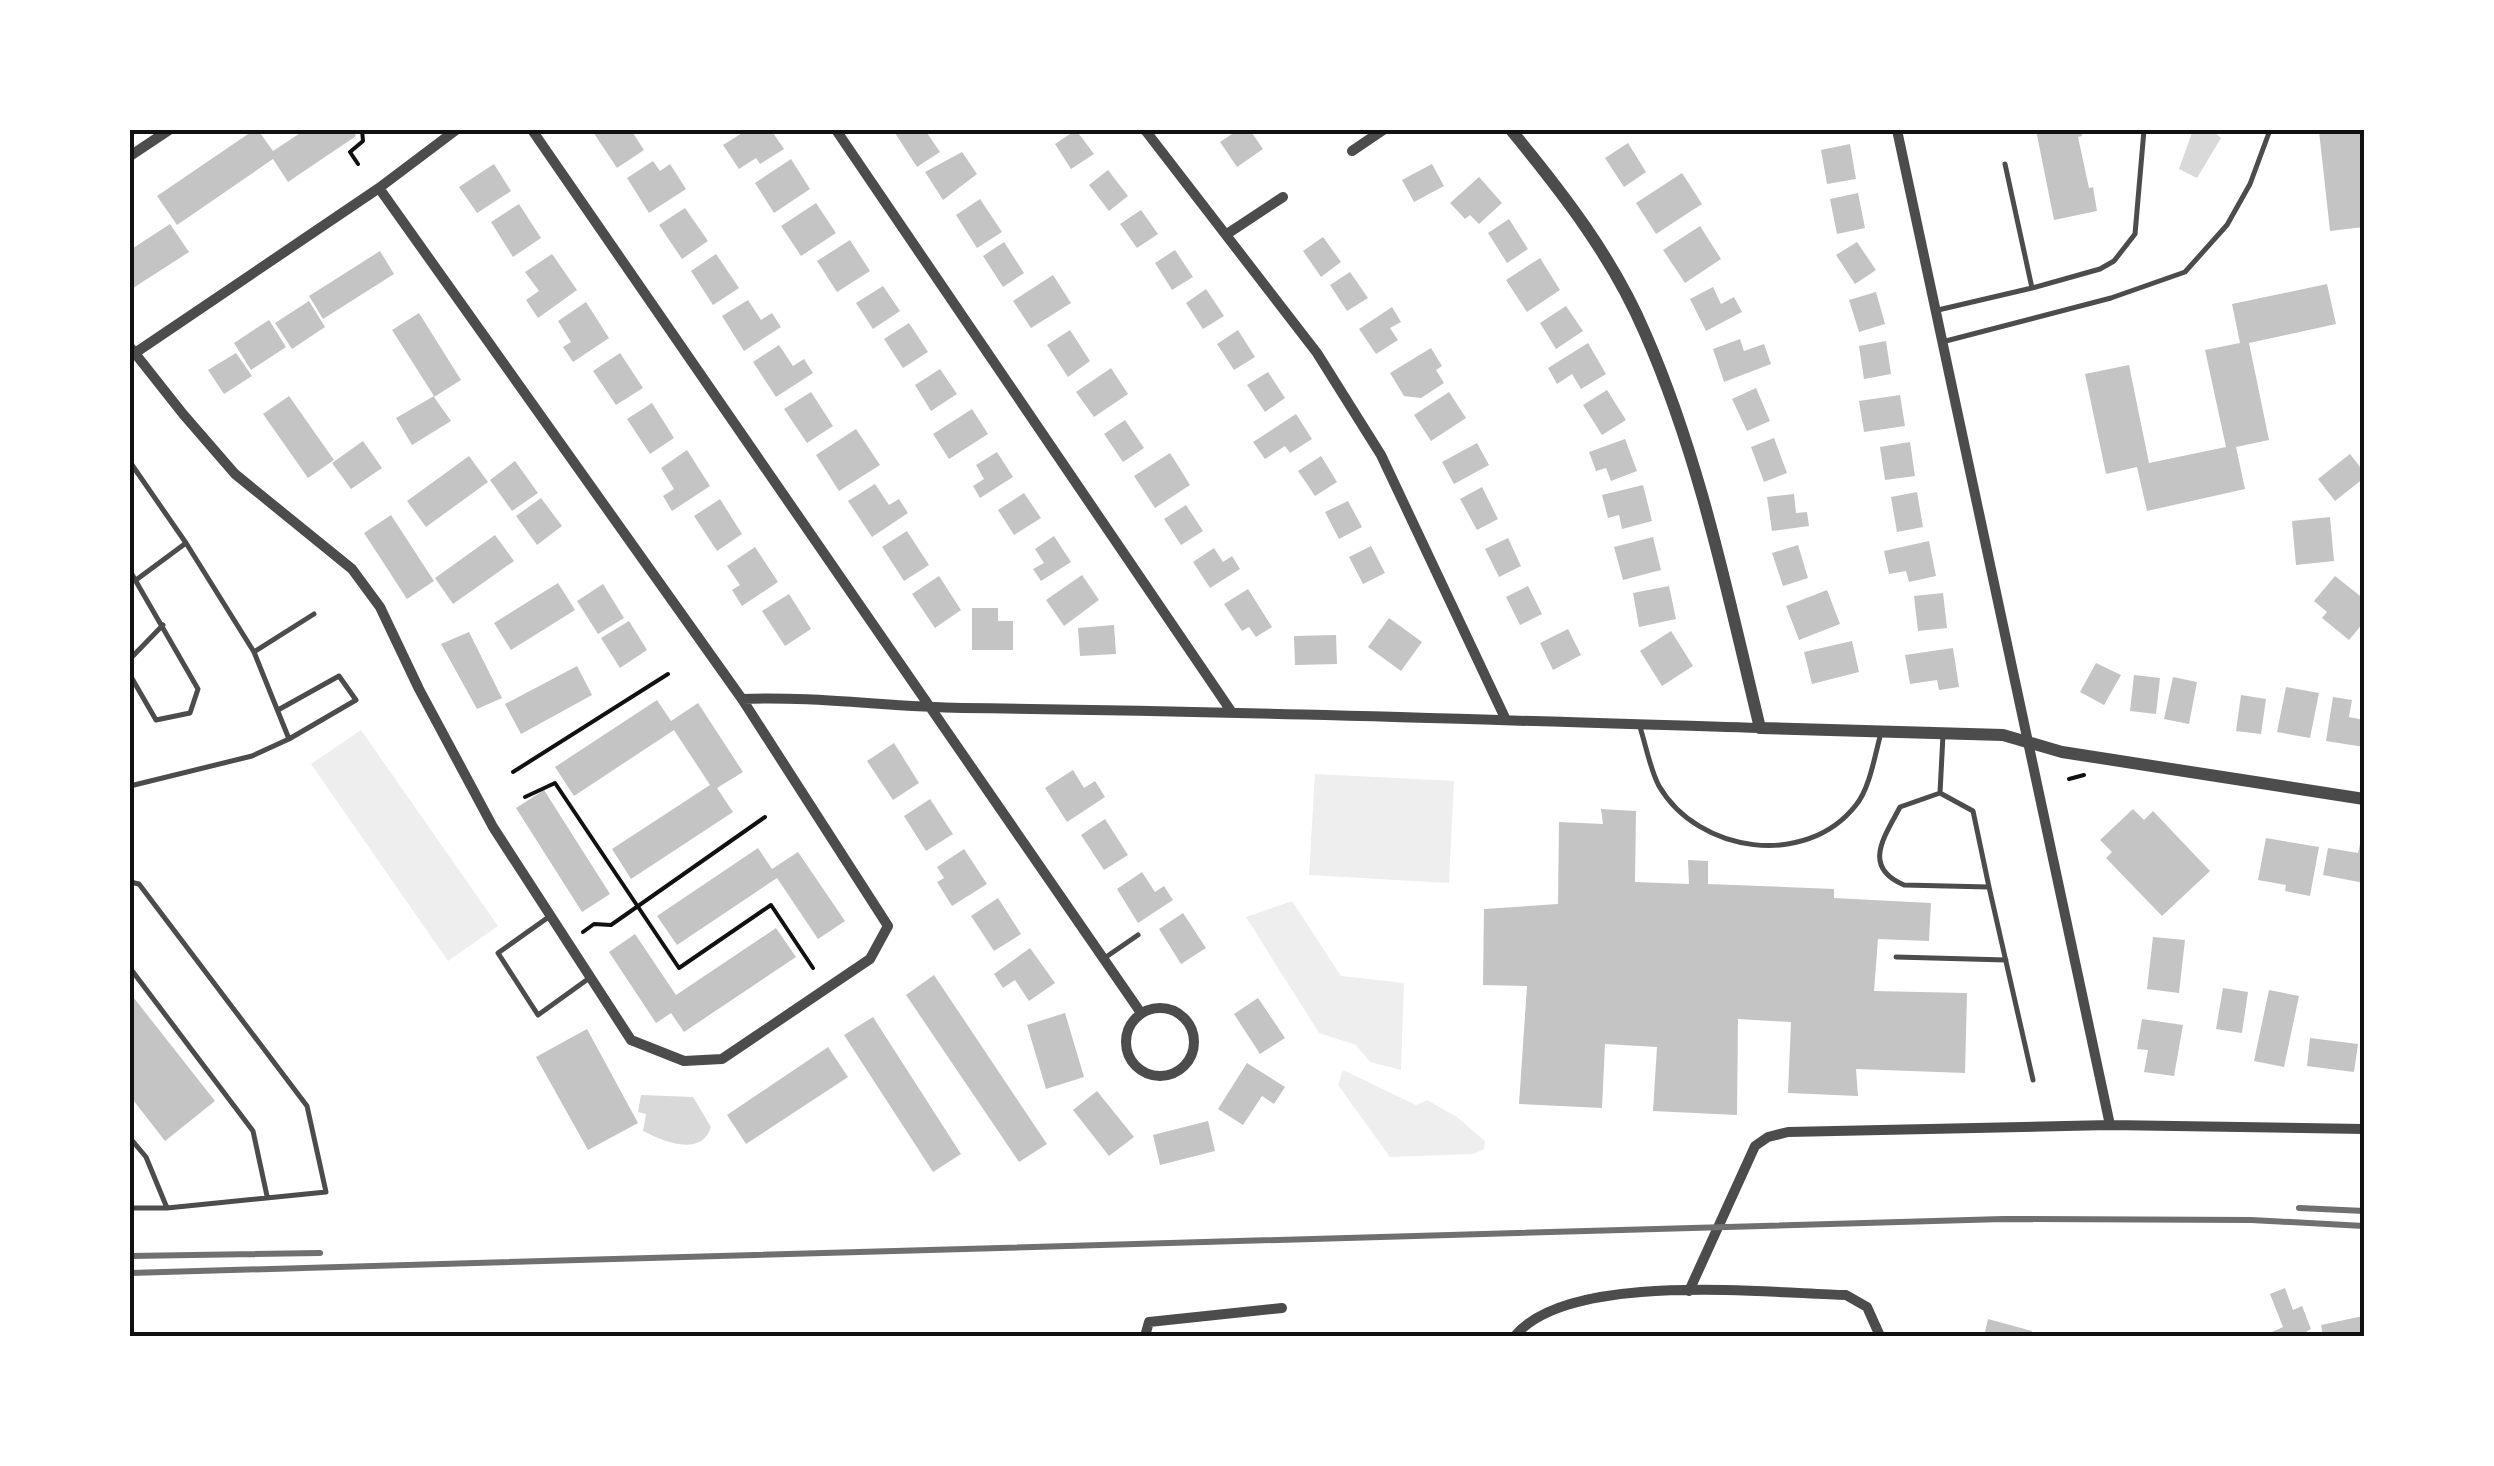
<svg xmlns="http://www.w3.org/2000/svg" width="2494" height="1466" font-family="Inter,sans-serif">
<rect width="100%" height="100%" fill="#fff"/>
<path fill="#eee" d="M361,730L498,926L448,961L311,764Z
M1315,774L1454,781L1449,883L1309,875Z
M1292,901L1341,976L1404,983L1401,1070L1370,1062L1356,1045L1319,1033L1246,917Z
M1343,1070L1416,1105L1427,1100L1457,1117L1485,1141L1484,1149L1474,1154L1390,1157L1338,1085Z"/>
<path fill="#d9d9d9" d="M2193,130H2212L2221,138L2197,178L2179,169Z
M641,1095L693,1097L711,1127C702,1157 664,1142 643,1131L646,1114L638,1112Z"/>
<path fill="#c4c4c4" d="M254,130H258L273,151L305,130H352L356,136L288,182L273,159L177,225L157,196Z
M597,130H631L644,150L617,168L593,132Z
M747,130H771L784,149L760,164L756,158L739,169L723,145Z
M893,130H925L940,152L917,167Z
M1076,130L1094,154L1071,169L1055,144Z
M1238,130H1250L1263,149L1237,167L1220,142Z
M2036,130H2081L2082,136L2078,137L2089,188L2093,187L2097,211L2054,220Z
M2364,130V227L2330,231L2319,131Z
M1628,143L1646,172L1624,187L1605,158Z
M1850,144L1856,179L1827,184L1821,150Z
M962,152L977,174L943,200L925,172Z
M791,159L810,189L774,213L755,183Z
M653,161L660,171L670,164L686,189L649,213L627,178Z
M494,164L511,191L477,213L459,187Z
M1432,164L1444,186L1414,202L1402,180Z
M1108,170L1128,196L1109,211L1089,185Z
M1682,173L1702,204L1656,234L1636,203Z
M1479,177L1502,203L1479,224L1470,215L1465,219L1450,203Z
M1858,193L1865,228L1837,234L1830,199Z
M980,199L1002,232L977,248L956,215Z
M816,203L836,233L801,256L781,226Z
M519,204L541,238L513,257L491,222Z
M685,208L708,241L682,259L659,225Z
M1141,210L1158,234L1137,248L1120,224Z
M1509,219L1528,249L1507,263L1488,233Z
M170,224L189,252L130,290V250Z
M1700,226L1721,259L1685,283L1663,250Z
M1323,237L1341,262L1321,277L1303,251Z
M850,240L870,271L837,292L817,261Z
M1004,242L1024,273L1003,287L983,256Z
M1857,242L1876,270L1855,284L1836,255Z
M1175,250L1193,277L1172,290L1155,263Z
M380,251L394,274L323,319L309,296Z
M552,254L577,290L538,318L526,300L539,291L525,272Z
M716,254L739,288L713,305L691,271Z
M1540,258L1560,290L1527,312L1506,280Z
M1350,272L1368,298L1347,311L1330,285Z
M1053,275L1071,303L1031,328L1013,301Z
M2327,284L2336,324L2249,343L2269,440L2236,447L2245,489L2147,511L2137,467L2106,474L2085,374L2129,365L2149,463L2226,447L2205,350L2240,343L2232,304Z
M883,286L900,311L873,329L856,303Z
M1713,287L1721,304L1734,297L1742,312L1706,331L1690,299Z
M1206,289L1224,316L1203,329L1186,303Z
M1876,292L1885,324L1859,332L1849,300Z
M748,300L761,320L772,313L781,327L744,351L722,316Z
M309,301L325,327L292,349L275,323Z
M586,302L609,338L573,362L563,347L571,342L558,321Z
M1566,306L1583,331L1556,349L1540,323Z
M1392,307L1401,322L1390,328L1398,340L1376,354L1359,329Z
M419,313L461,380L434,397L451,421L412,445L396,418L434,396L392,330Z
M269,320L286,347L251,370L234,343Z
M909,323L928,352L903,368L884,339Z
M1070,330L1090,361L1068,377L1047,345Z
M1238,330L1255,357L1234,370L1217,344Z
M1740,339L1744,351L1764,344L1771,364L1724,382L1713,349Z
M1886,341L1891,374L1864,379L1859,346Z
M1588,343L1606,374L1581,389L1572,374L1557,384L1548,368Z
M779,345L793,366L804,359L813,373L776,397L753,362Z
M1431,348L1442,366L1436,370L1444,383L1421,398L1404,396L1390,373Z
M236,353L252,376L224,394L208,370Z
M620,353L643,388L616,405L593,371Z
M1111,368L1128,394L1094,417L1076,392Z
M940,369L957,394L931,411L915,385Z
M1268,372L1285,398L1265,412L1247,385Z
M1756,388L1770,421L1747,431L1732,399Z
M1607,390L1626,420L1602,435L1583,405Z
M811,392L833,426L807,443L784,409Z
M1449,392L1466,418L1431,441L1414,415Z
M1900,395L1905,426L1864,432L1859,401Z
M289,396L334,460L308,478L263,414Z
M652,403L674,438L650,454L627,419Z
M972,409L988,434L949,459L933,434Z
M1296,414L1312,439L1290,453L1285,446L1265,459L1253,442Z
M1125,420L1144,448L1123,462L1104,434Z
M856,429L880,465L839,491L816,455Z
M1774,438L1787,473L1764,482L1751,447Z
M1625,439L1637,471L1611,481L1606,468L1596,471L1589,452Z
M363,441L382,468L351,489L332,463Z
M1910,442L1915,476L1885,480L1880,447Z
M1477,443L1489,465L1454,484L1442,462Z
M687,450L710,486L672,511L663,496L674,489L661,468Z
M997,452L1013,477L980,498L973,486L984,479L976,465Z
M1170,453L1190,485L1155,508L1134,476Z
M2350,454L2364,472V478L2335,501L2318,479Z
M469,456L488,482L426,527L407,501Z
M1321,456L1337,482L1315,496L1298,471Z
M515,461L538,493L512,511L490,480Z
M875,484L889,505L899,499L908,513L872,537L848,501Z
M1643,485L1652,521L1622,529L1619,515L1608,518L1602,495Z
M1482,487L1498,519L1477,530L1460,499Z
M1917,492L1923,527L1897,532L1891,497Z
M1024,493L1041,518L1014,535L998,510Z
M1794,494L1796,513L1807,512L1809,526L1772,531L1767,497Z
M541,498L562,526L537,545L516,516Z
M720,499L742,534L717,551L694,516Z
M1348,501L1362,527L1339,539L1325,512Z
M1186,505L1203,531L1181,545L1164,519Z
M391,515L434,581L407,599L364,533Z
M2330,517L2334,561L2296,565L2292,521Z
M907,531L929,565L904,581L882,547Z
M495,535L514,561L453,604L435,578Z
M1054,536L1071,562L1041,581L1033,569L1044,563L1035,549Z
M1653,537L1661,570L1623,580L1614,547Z
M1508,538L1521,566L1499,577L1485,549Z
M1929,541L1936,576L1909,582L1906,571L1889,574L1884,551Z
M1798,545L1808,578L1783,586L1772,553Z
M1371,546L1385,573L1363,584L1349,557Z
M755,547L778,582L742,606L732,590L740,585L727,566Z
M1214,548L1223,562L1232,556L1240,569L1210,588L1193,562Z
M1082,575L1099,600L1064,626L1046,600Z
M939,576L961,610L935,628L912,594Z
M2335,576L2364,599V622L2349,640L2322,618L2327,612L2314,601Z
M558,583L575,610L511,650L494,623Z
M603,584L624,618L598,634L577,601Z
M1528,586L1542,614L1520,625L1506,597Z
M1669,586L1676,619L1639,627L1633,593Z
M1248,589L1272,627L1256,637L1249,627L1242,631L1224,604Z
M1827,590L1840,624L1799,640L1786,606Z
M1943,593L1947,628L1918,631L1914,596Z
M789,594L811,629L785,646L762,611Z
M972,608H998V621H1013V650H972Z
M1389,618L1422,642L1401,671L1368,647Z
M629,621L647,650L620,668L601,638Z
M1114,625L1116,654L1080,656L1078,628Z
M1568,629L1581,655L1553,670L1540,643Z
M1671,631L1693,666L1662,686L1640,651Z
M469,632L502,698L477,709L441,644Z
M1336,635L1337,664L1295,665L1294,636Z
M1852,641L1859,672L1812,684L1804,652Z
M1953,648L1959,687L1939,690L1937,680L1910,684L1905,655Z
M2096,663L2121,675L2104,705L2080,692Z
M577,666L592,695L521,734L505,704Z
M2134,675L2160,678L2156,714L2130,711Z
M2173,677L2197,682L2189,724L2164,719Z
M2286,687L2319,693L2310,738L2277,732Z
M2241,695L2266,699L2261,734L2236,731Z
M2333,697L2352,700L2349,717L2364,720V747L2326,741Z
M657,700L671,721L698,703L743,772L717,788L733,812L631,879L612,849L710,785L674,730L574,796L555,767Z
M894,743L919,783L893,800L867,761Z
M1073,770L1084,788L1095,781L1105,797L1067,822L1045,788Z
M544,790L610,894L582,912L516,808Z
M930,799L953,834L926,851L904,816Z
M1601,809L1636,811L1635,882L1689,884L1688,860L1708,861V884L1834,889V898L1931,903L1929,941L1878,939L1874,991L1967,993L1965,1073L1856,1069L1858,1096L1788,1093L1791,1022L1738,1019L1737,1115L1653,1111L1657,1047L1605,1044L1602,1108L1519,1104L1527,986L1483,985L1484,909L1558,904L1559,822L1603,824Z
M2133,809L2144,820L2153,811L2210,871L2162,916L2106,858L2112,852L2100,840Z
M1105,819L1128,855L1104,870L1081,835Z
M2266,838L2319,847L2310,896L2285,891L2286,885L2258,880Z
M2360,844L2364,845V883L2323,875L2328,848L2358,853Z
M758,848L772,869L798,852L845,921L818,939L777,878L677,945L657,916Z
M964,849L987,884L952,906L937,882L944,878L937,867Z
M1142,872L1155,892L1164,886L1173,900L1138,923L1117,889Z
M998,898L1021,934L994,951L971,916Z
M1183,913L1206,948L1181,964L1159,929Z
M776,928L796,957L684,1032L671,1013L656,1023L609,952L635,934L676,995Z
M2153,937L2185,940L2179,993L2147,989Z
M1030,948L1055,983L1029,1001L1015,980L1003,988L994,974Z
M934,975L1047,1144L1019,1162L906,995Z
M2223,988L2248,992L2242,1033L2216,1029Z
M2269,990L2299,996L2284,1067L2254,1061Z
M130,993L215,1101L165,1141L130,1096Z
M1258,998L1285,1038L1260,1054L1234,1014Z
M1065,1013L1084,1077L1046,1089L1027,1025Z
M873,1017L961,1154L933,1172L844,1035Z
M2142,1019L2183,1025L2174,1076L2144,1072L2148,1050L2137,1049Z
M587,1029L638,1123L588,1150L536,1057Z
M2310,1038L2358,1044L2354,1072L2307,1066Z
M828,1047L848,1077L746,1144L727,1115Z
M1247,1063L1285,1087L1274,1104L1262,1096L1243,1125L1218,1109Z
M1097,1091L1134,1137L1109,1156L1073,1110Z
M1208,1121L1215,1151L1160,1165L1153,1135Z
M2285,1288L2293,1310L2302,1306L2311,1329L2300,1336H2263L2283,1327L2270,1294Z
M2363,1316L2364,1336H2323L2321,1325Z
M1988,1319L2032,1331L2031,1336H1984Z"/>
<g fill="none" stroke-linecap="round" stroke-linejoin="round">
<path stroke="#111" stroke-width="4" d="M358,164L350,152L363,141L362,130
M513,772L668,674
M2069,779L2084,775
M525,797L555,783L679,968L771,905L813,968
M583,932L594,924L611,925L765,817"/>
<path stroke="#4c4c4c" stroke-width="5" d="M2005,164L2032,288
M1938,310L2032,288L2100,269L2114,261L2135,234L2144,130
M1942,342L2111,298L2185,272L2227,225L2250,184L2270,130
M130,462L186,543L254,652L289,739L252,756L130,786
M130,571L198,689L190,713L156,720L130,675
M136,580L186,543
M254,652L314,614
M130,659L163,625
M278,710L339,676L356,700L289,739
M1640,727C1646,746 1650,769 1659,786C1698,853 1806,869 1856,805C1870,788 1875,754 1881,733
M1940,793L1973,811L1989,887L1904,885C1861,867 1885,836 1900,807L1940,793L1943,735
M130,882L139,884L307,1106L326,1192L167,1208H130
M1989,887L2033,1080
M550,916L498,953L538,1015L588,979
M1106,957L1138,935
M1896,957L2006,960
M130,968L253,1131L267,1196
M130,1138L146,1157L167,1208"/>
<path stroke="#4c4c4c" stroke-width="10" d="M532,130L1141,1013
M836,130L1231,711
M1145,130L1317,353L1381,455L1506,720
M1897,130L2110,1125
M1352,151L1383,130
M130,156L169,130
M1227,234L1283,197
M130,347L183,414L235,474L352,569L380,607L419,689L493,827L631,1040L684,1061L722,1059L870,959L888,926L742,699L379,188
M135,353L379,188L456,130
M742,699C816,696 889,707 962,708C1228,711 1494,720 1760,728
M1126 1042a34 34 0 1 1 68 0a34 34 0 1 1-68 0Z
M1689,1291L1755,1146L1768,1137L1788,1132L2110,1125L2364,1129
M1145,1336L1149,1322L1282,1308
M1515,1336C1568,1271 1766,1293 1846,1295L1867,1307L1880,1336"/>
<path stroke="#4c4c4c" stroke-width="12" d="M1511,130C1563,193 1613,258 1645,333C1700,458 1728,596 1760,728L2003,735L2062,752L2364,799"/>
<path stroke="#707070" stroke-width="6" d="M2299,1208L2364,1211
M130,1256L320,1253
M130,1273L2003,1219L2251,1220L2364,1226"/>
</g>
<rect width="2494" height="1466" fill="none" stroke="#ffffff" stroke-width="265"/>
<rect x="132" y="132" width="2230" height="1202" fill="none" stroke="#111" stroke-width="4"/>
</svg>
